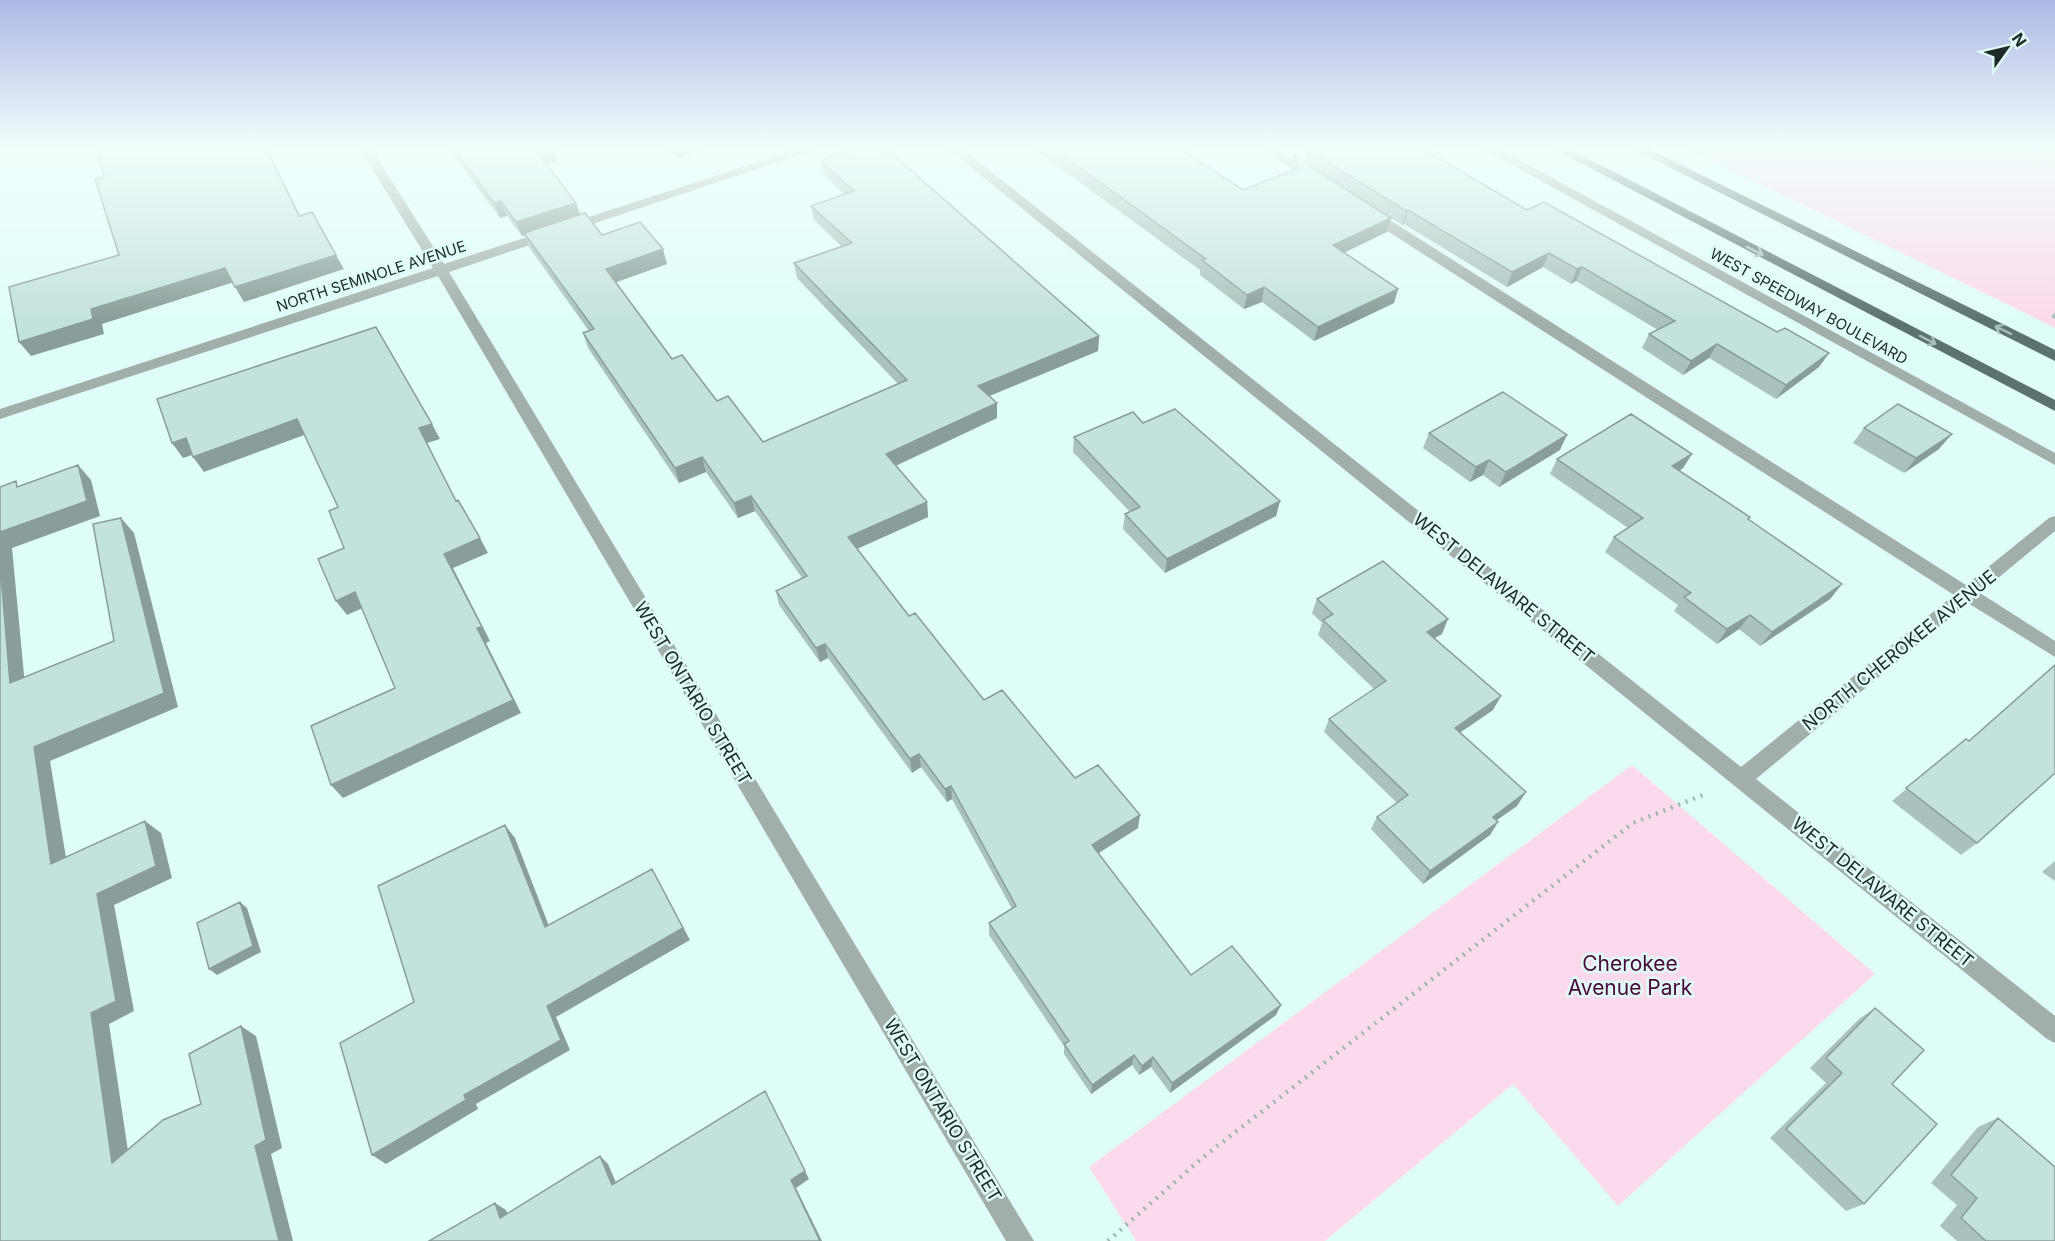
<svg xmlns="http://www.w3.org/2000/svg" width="2055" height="1241" font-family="Inter,sans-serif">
<rect width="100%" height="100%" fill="#dffdf8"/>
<path fill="#fcdaed" d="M1683,146H2055V328L2043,322Z
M1632,765L1875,974L1618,1206L1513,1084L1325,1241H1136L1089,1167Z"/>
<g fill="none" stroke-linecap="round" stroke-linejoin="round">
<path stroke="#9cb4b0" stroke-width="4.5" stroke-dasharray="2 6" stroke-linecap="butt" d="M1108,1241L1202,1158L1633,823L1708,793"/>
<path fill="#a1aeab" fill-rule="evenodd" d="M358,146H370L444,264L807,146H826L449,272L1034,1241H1006L438,276L0,419V409L433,268Z
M945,146H959L1741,767L1954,595L1364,216L1363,213L1364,210H1374L1966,585L2049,518L2055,516V531L1980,593L2055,641V657L1968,603L1756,779L2055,1016V1043L2047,1039Z
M1258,146H1273L1319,178L1313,182L1309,181Z
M1478,146H1494L2055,453V465Z"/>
<path fill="#5b726e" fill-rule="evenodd" d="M1548,146H1564L2055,400V411Z
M1627,146H1643L2055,350V361Z"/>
</g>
<path fill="#a9c2bd" d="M447,146H552L557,161L546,164L576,203L580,214L602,235L667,264L616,282L672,359L763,442L898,384L797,278L794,263L842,247L814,220L811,206L844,194L824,175L821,161L1099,336L1098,351L990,396L997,418L896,466L927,502L928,517L857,549L909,616L984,700L1075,778L1138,828L1098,853L1191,975L1276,1015L1170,1093L1151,1067L1139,1075L1132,1065L1091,1094L1064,1054V1046L989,935V923L1012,909L952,799L947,802L921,767L912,773L828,658L820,662L779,605L776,591L802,578L755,511L738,518L706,472L679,483L588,348L583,333L589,331L529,247L525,235L522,236L507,216L500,218Z
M666,146H716L677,159Z
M1034,146H1176L1243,190L1292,171L1294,156L1304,163L1307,149L1303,146H1418L1527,210L1777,332L1829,353L1819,367L1776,399L1709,358L1683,375L1642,348L1649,334L1658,330L1576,281L1571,284L1543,267L1507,287L1404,224L1402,225L1391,218L1387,232L1344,253L1398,289L1394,303L1314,341L1262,302L1244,309L1200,275V270L1034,149Z
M2055,312V319L2051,317Z
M1143,423L1280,501L1276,516L1165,573L1123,529L1125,514L1130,512L1073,452L1074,437Z
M1864,428L1939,449L1904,473L1853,443Z
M1429,433L1560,450L1499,487L1483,475L1470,482L1423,448Z
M1692,454L1683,468L1679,471L1842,584L1830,599L1760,646L1739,629L1717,644L1674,611L1678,605L1605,552L1614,537L1628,528L1550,474L1557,459Z
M1317,599L1442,634L1434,638L1493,710L1460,732L1517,806L1497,820L1498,822L1490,835L1423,884L1371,829L1377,817L1397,803L1324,732L1329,719L1374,689L1318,635L1322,623L1312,613Z
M1966,739L1969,740L1977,843L1961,855L1892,801Z
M2055,861V881L2042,872Z
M1875,1008L1892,1084L1864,1204L1846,1211L1770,1138L1826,1083L1810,1068L1859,1019Z
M1998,1118L2055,1241H1957L1940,1226L1957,1205L1931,1183L1978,1127Z"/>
<path fill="#899e9a" d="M265,146H266L307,230L299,216Z
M552,146L557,161L541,165L536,151Z
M674,146H716L677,159Z
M501,201L507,216L500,218L494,203Z
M576,203L581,217L524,233L525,235L522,236L516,222Z
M1408,210L1404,224L1402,225L1406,211Z
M1391,218L1387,232L1330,259L1333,245Z
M663,249L667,264L611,284L606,269Z
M1549,253L1543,267L1507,287L1512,272Z
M336,255L344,269L244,302L235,287Z
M1582,267L1576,281L1571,284L1577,269Z
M225,268L234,282L102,324L104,334L31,356L19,342L91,309Z
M1264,287L1262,302L1244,309L1247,295Z
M1398,289L1394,303L1314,341L1318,327Z
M1099,336L1098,351L979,400L978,386Z
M1717,344L1709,358L1683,375L1691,361Z
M1829,353L1819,367L1776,399L1786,385Z
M997,403V418L888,469L886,454Z
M297,419L307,434L204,472L193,457Z
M432,424L440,439L427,443L464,516L419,428Z
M1952,434L1939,449L1904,473L1916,458Z
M1567,435L1560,450L1499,487L1506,472Z
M186,438L198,453L183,458L172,443Z
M1692,454L1683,468L1664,481L1672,466Z
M702,457L706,472L679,483L675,468Z
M1489,460L1483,475L1470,482L1476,467Z
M78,465L91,480L100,516L12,548L26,696L10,683L0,563V532Z
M751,496L755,511L738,518L734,503Z
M1280,501L1276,516L1165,573L1167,559Z
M927,502L928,517L850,552L848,537Z
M121,518L134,533L178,707L50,761L69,876L51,864L34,747L164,693Z
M480,538L488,553L453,568L490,641L486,643L521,713L343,798L331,785L477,628L444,554Z
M1842,584L1830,599L1760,646L1772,632Z
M355,592L365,607L347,615L336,601Z
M1750,615L1739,629L1717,644L1727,629Z
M1448,619L1442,634L1421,646L1427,632Z
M825,644L828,658L820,662L816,648Z
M1501,696L1493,710L1448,741L1455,728Z
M919,754L921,767L912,773L910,759Z
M951,786L952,799L947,802L945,789Z
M1526,792L1517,806L1484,829L1493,817Z
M1140,815L1138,828L1091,858L1092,845Z
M145,821L161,833L172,878L114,905L134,1011L109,1024L131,1171L112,1163L91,1013L97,894Z
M1498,822L1490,835L1423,884L1430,871Z
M505,825L515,838L554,939L545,927Z
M652,869L690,940L556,1017L570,1050L476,1104L478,1109L386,1164L372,1155L464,1095L547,1006Z
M240,902L247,908L261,952L217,975L209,969Z
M1281,1005L1276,1015L1170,1093L1172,1083Z
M241,1026L256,1036L282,1148L271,1154L293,1241H279L255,1146Z
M1134,1055L1132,1065L1091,1094L1092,1085Z
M1153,1057L1151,1067L1139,1075L1142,1066Z
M765,1091L809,1179L796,1188L822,1241H820L791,1180Z
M600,1156L608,1164L620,1192L612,1185Z
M495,1203L506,1210L512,1225L500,1218Z"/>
<path fill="#c4e2dc" stroke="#899e9a" stroke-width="1.5" d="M97,146H265L299,216L312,212L336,255L235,287L225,268L91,309L93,319L19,342L9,287L119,255L95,179L104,177Z
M452,146H552L536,151L576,203L516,222L501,201L494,203Z
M865,146H874L882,154L889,151L1099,336L978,386L997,403L886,454L927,502L848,537L909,616L915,613L984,700L1002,690L1075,778L1098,765L1140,815L1092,845L1191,975L1232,946L1281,1005L1172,1083L1153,1057L1142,1066L1134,1055L1092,1085L1064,1044L1069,1041L989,923L1016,906L951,786L945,789L919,754L910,759L825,644L816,648L776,591L807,576L751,496L734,503L702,457L675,468L583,333L594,329L524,233L585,213L602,235L640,222L663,249L606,269L672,359L682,355L717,401L728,396L763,442L907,380L794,263L852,243L811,206L854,191L821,161Z
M1050,146H1176L1243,190L1299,168L1294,156L1391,218L1333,245L1398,289L1318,327L1264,287L1247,295L1202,260L1206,259Z
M1313,146H1418L1527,210L1544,202L1777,332L1785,328L1829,353L1786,385L1717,344L1691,361L1649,334L1675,321L1582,267L1577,269L1549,253L1512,272L1408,210L1406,211L1307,149Z
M376,327L432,424L419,428L456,501L458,500L480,538L444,554L482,627L477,628L513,700L331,785L311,726L395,688L355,592L336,601L318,559L344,548L329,511L338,507L297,419L193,457L186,438L172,443L157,399Z
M1503,392L1567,435L1506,472L1489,460L1476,467L1429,433Z
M1898,404L1952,434L1916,458L1864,428Z
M1175,409L1280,501L1167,559L1125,514L1140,507L1074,437L1133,412L1143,423Z
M1631,414L1692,454L1672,466L1750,517L1748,519L1842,584L1772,632L1750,615L1727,629L1684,597L1691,593L1614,537L1643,518L1557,459Z
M78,465L87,501L0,532V487L16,481L17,487Z
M121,518L164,693L34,747L51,864L145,821L156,866L97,894L116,1001L91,1013L112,1163L163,1120L201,1104L189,1054L241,1026L266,1140L255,1146L279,1241H0V563L10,683L114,641L93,524Z
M1383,561L1448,619L1427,632L1501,696L1455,728L1526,792L1493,817L1498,822L1430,871L1377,817L1408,795L1329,719L1386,681L1323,620L1333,614L1317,599Z
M2055,665V773L1977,843L1906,788L1966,739L1969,741Z
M505,825L545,927L652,869L683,928L547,1006L561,1040L464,1095L466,1100L372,1155L340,1043L414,1002L378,886Z
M240,902L253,946L209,969L197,923Z
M1875,1008L1924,1050L1892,1084L1937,1124L1864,1204L1786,1129L1842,1073L1826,1058Z
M765,1091L805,1171L791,1180L820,1241H429L495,1203L500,1218L600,1156L612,1185Z
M1998,1118L2055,1167V1241H1986L1961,1218L1977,1198L1951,1175Z"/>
<defs><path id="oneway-shaft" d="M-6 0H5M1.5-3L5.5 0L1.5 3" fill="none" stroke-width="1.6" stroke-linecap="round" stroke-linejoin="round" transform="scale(1.5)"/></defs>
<g stroke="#a4beba">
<use href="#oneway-shaft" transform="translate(1755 251) rotate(27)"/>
<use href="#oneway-shaft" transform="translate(2003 330) rotate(-154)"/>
<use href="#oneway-shaft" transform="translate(1928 340) rotate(27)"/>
</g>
<linearGradient id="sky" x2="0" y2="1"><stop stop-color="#afb8e5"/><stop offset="0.46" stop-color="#f1fefc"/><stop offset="1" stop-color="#f1fefc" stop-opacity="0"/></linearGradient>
<rect width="2055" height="320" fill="url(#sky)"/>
<g text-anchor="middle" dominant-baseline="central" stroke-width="5" stroke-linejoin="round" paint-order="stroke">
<g font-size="15" fill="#1e2a28" stroke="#dffdf8">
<text transform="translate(371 276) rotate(-18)">NORTH SEMINOLE AVENUE</text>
<text transform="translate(1809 306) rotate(29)">WEST SPEEDWAY BOULEVARD</text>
</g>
<g font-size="18" fill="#1e2a28" stroke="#dffdf8">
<text transform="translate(1504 588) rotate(39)">WEST DELAWARE STREET</text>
<text transform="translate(1899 650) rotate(-39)">NORTH CHEROKEE AVENUE</text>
<text transform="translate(693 693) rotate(59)">WEST ONTARIO STREET</text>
<text transform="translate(1883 892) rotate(39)">WEST DELAWARE STREET</text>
<text transform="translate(943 1110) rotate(59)">WEST ONTARIO STREET</text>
</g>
<g font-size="21" fill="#4c0839" stroke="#dffdf8">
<text x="1630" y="963">Cherokee<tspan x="1630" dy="24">Avenue Park</tspan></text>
</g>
</g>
<g transform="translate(2007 48) rotate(56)" stroke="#dffdf8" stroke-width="4.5" paint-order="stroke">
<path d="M0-4.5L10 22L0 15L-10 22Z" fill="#1e2a28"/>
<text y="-9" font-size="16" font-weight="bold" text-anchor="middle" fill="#1e2a28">N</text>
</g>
</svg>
